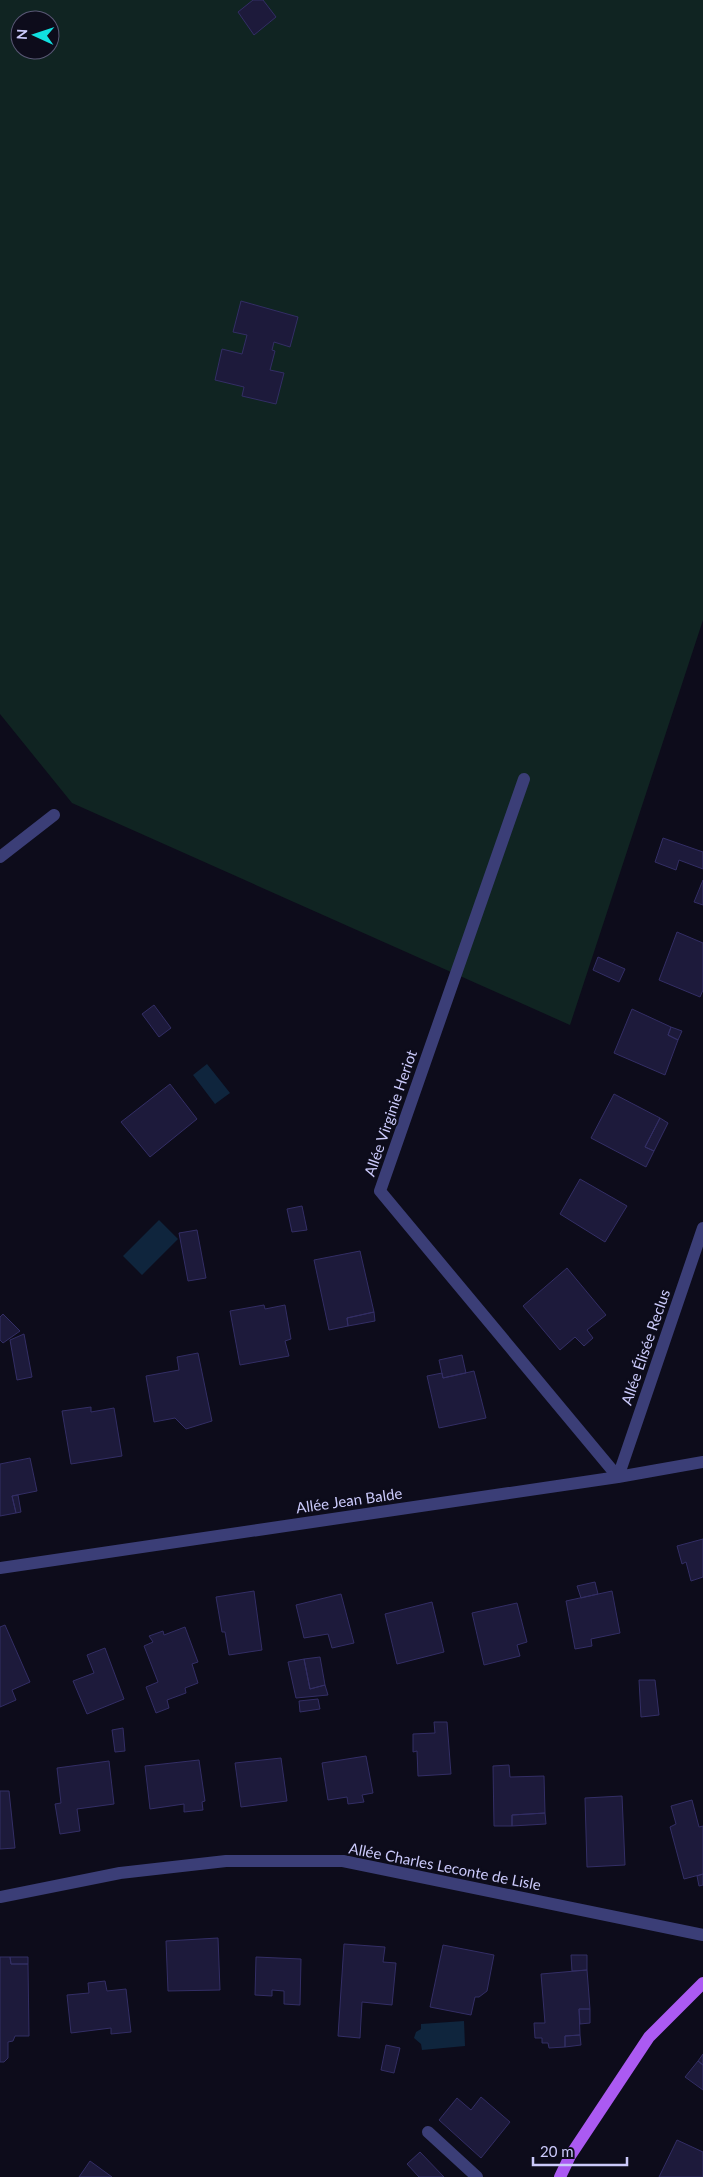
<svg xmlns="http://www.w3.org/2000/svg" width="703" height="2177" font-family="Lato,sans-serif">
<rect width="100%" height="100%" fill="#0d0c1b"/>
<path fill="#102422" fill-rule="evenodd" d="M0,0H703V620L570,1025L72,803L0,714ZM20,20H50V50H20Z"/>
<path fill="#0f253d" d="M207,1064L230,1093L215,1104L193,1075Z
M159,1220L178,1239L142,1275L123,1256Z
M464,2021L465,2046L422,2050L421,2044L414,2038L416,2032L421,2029V2024Z"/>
<path fill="#1d1a3b" stroke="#332e65" d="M253,0H263L276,17L254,35L238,12Z
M241,301L298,317L290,347L274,342L272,350L275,351L270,370L284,373L276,404L242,396L244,387L215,380L222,349L242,354L247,335L233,332Z
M663,838L703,852V869L679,860L676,870L655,862Z
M703,880V905L694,902Z
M677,932L703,943V990L700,997L659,980Z
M598,957L625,969L619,982L593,970Z
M154,1005L171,1028L159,1037L142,1014Z
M632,1009L671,1027L668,1035L678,1040L665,1075L614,1053Z
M671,1027L682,1031L678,1040L668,1035Z
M170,1084L197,1119L150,1157L121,1122Z
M614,1094L660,1118L645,1147L654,1151L646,1167L591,1138Z
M660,1118L668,1123L654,1151L645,1147Z
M580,1179L627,1206L605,1242L560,1214Z
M302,1206L307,1230L292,1232L287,1209Z
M197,1230L206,1278L188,1281L179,1233Z
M360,1251L374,1312L347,1318L348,1326L329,1330L314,1260Z
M567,1268L606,1315L587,1330L593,1338L584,1346L575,1337L560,1350L523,1306Z
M264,1305L265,1309L285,1305L291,1339L285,1341L289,1356L240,1365L230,1311Z
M374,1312L375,1321L348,1326L347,1318Z
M3,1314L20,1331L3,1343L0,1340V1317Z
M24,1334L32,1377L17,1380L10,1340Z
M198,1353L212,1421L186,1429L175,1418L154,1422L146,1376L179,1370L177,1357Z
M462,1355L466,1373L443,1378L439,1360Z
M474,1371L486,1418L439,1428L427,1376L442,1373L443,1378Z
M91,1407V1412L114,1408L122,1456L71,1464L62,1411Z
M30,1458L37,1491L12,1496L16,1513L0,1516V1464Z
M18,1495L21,1512L16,1513L12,1496Z
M703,1539V1577L691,1581L686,1562L682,1564L677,1546Z
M595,1582L598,1594L581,1598L577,1586Z
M254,1591L262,1650L229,1655L225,1632H222L216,1597Z
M612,1591L620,1633L591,1639L592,1646L575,1649L566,1601Z
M341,1594L354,1643L332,1648L328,1634L304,1638L296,1605Z
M432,1602L444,1652L397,1664L385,1614Z
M517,1603L527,1642L517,1645L520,1656L484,1665L472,1613Z
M5,1625L30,1682L12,1690L16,1700L0,1707V1627Z
M185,1627L198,1662L192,1664L198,1683L185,1688L186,1693L167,1700L169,1708L156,1713L146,1687L158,1682L144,1646L153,1642L149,1636L163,1631L164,1635Z
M105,1648L124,1699L87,1714L73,1681L94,1673L87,1655Z
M320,1657L325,1685L310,1689L304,1659Z
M304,1659L310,1689L325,1685L328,1695L296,1698L288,1662Z
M639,1680H655L659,1715L641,1717Z
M318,1699L320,1709L300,1712L299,1701Z
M434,1722H447L451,1774L418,1776L417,1751L413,1752V1734L435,1733Z
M123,1728L125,1751L115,1752L112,1730Z
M366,1756L373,1793L362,1795L364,1802L348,1804L347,1797L328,1800L322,1763Z
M281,1758L287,1801L241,1807L235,1763Z
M199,1760L205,1801L202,1802L203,1810L184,1812V1804L150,1809L145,1766Z
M109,1761L114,1804L77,1809L80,1831L60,1834L55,1804L61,1803L57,1768Z
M509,1765L510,1777L544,1776L545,1813L512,1815V1826H494L493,1766Z
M0,1791H9L15,1848L0,1849Z
M622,1796L625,1865L587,1867L585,1798Z
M692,1800L699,1827L703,1826V1874L684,1879L670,1827L676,1824L671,1806Z
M545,1813L546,1824L512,1826V1815Z
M703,1874V1885L699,1886L697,1876Z
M218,1938L220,1990L168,1991L166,1941Z
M344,1944L385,1947L383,1962L396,1963L392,2005L362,2002L360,2038L338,2036Z
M443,1945L494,1955L487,1991L479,1997H475L471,2015L430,2007Z
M571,1955H587V1970L572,1971Z
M0,1957H10L11,1964H28L29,2036H15L13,2041L8,2042V2058L4,2062H0Z
M10,1957H28V1964H11Z
M256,1957L301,1959L300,2005L284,2004V1991L272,1990V1996L255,1995Z
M587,1970L590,2009H579L580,2035L565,2036V2047L549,2048L548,2043H542V2038H535L534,2023H545L541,1974Z
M105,1981L107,1991L126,1989L131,2032L111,2034V2028L71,2033L67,1995L89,1993L88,1983Z
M579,2009H590V2023L580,2024Z
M580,2035L581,2045L565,2047V2036Z
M386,2045L400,2048L394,2073L381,2070Z
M703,2054V2065L698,2061Z
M698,2061L703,2065V2090L685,2077Z
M481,2097L510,2122L481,2158L439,2120L457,2098L471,2110Z
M677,2140L703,2152V2177H659Z
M420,2152L444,2177H419L407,2164Z
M90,2161L112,2177H79Z"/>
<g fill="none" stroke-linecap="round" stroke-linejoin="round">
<path stroke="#3b3e77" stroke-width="12" d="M524,779L380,1191L618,1477
M0,857L54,815
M618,1477L703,1228
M0,1568L618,1477L703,1462
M0,1897L120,1873L226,1861H343L703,1935
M428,2132L477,2177"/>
<path stroke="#ab5af2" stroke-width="12" d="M560,2177L570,2156L649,2037L703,1983"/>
</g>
<g text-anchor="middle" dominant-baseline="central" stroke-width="4.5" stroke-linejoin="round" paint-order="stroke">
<g font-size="15" fill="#cbcafb" stroke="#0d0c1b">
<text transform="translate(390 1113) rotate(-71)">Allée Virginie Heriot</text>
<text transform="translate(645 1347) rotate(-71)">Allée Élisée Reclus</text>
<text transform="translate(349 1500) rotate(-8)">Allée Jean Balde</text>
<text transform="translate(445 1866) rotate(11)">Allée Charles Leconte de Lisle</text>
</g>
</g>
<g transform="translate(35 35) rotate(273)"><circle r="24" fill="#0d0c1b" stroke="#595875"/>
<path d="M0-4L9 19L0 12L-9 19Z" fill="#11e0e0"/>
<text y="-8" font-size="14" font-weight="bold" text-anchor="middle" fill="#cbcafb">N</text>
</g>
<path d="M533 2157v8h94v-8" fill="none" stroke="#cbcafb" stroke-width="2.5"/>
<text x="540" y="2157" font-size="15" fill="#cbcafb" stroke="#0d0c1b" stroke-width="4" paint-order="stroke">20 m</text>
</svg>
